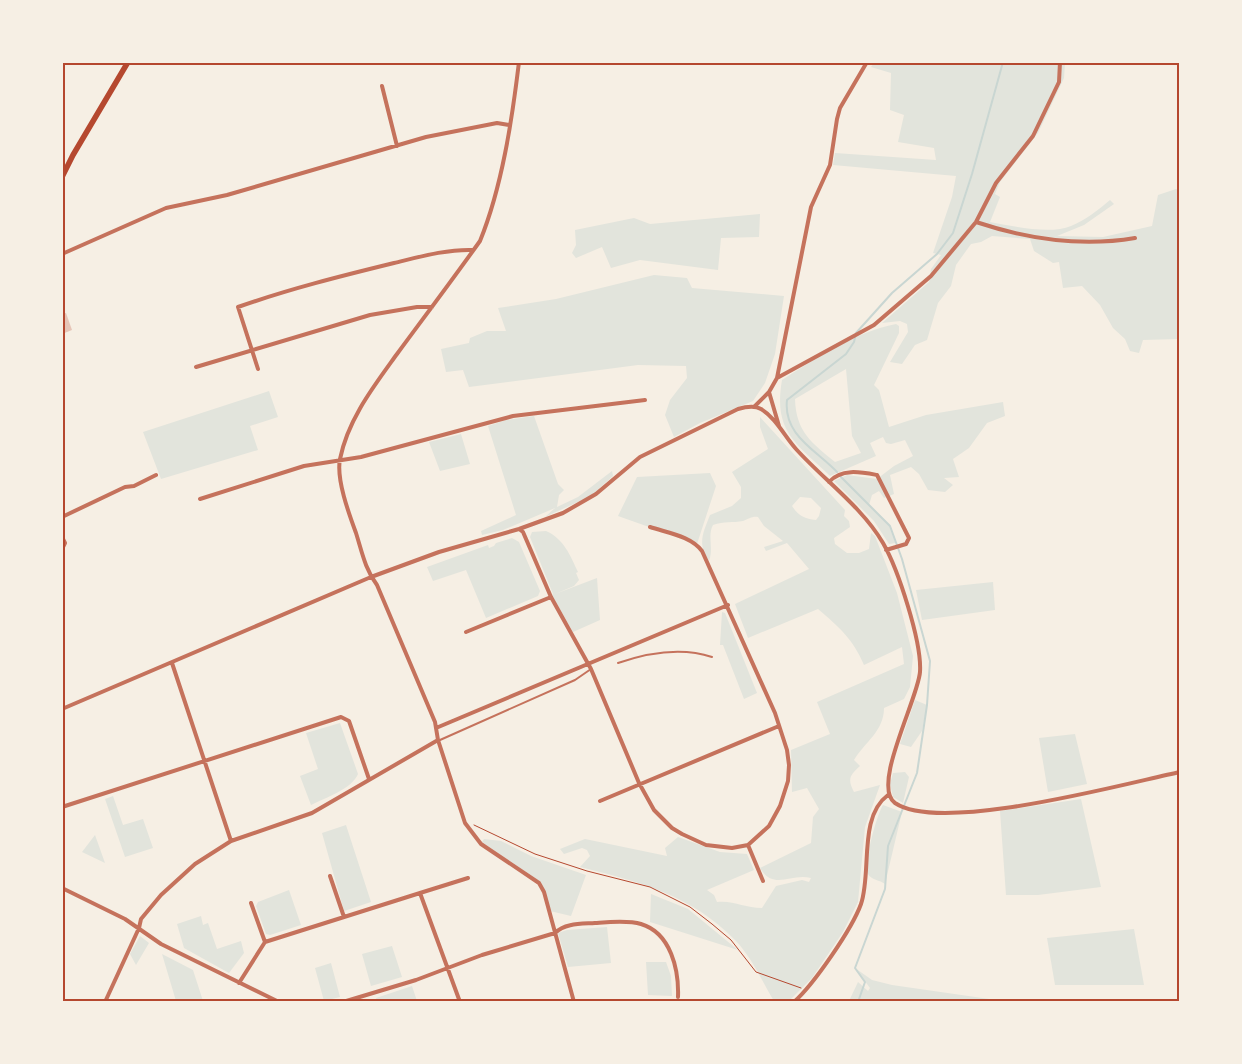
<svg xmlns="http://www.w3.org/2000/svg" width="1242" height="1064" font-family="Rubik,sans-serif">
<rect width="100%" height="100%" fill="#f6efe4"/>
<path fill="#e2e4dc" fill-rule="evenodd" d="M874,63H1065L1064,78L1038,133L1000,182L995,194L1000,197L990,222C1012,226 1050,235 1071,226C1086,220 1098,210 1110,200L1114,204L1084,225L1057,236L1103,237L1152,226L1158,195L1176,189L1179,190V339L1143,340L1139,353L1130,351L1125,339L1113,328L1100,305L1082,286L1063,288L1059,262L1053,263L1034,251L1030,239L992,236L981,242L971,244L956,265L951,286L938,303L927,340L915,345L902,364L890,362L908,332L907,324L900,321L882,323L929,282L931,269L941,255L933,253L952,197L956,176L833,165L835,153L936,160L934,148L898,142L904,115L890,110L891,73L871,67Z
M760,214L759,237L721,238L718,270L640,260L611,268L602,247L576,258L572,253L576,245L575,230L634,218L650,224Z
M654,275L687,278L692,288L784,296L775,354L765,383L753,401L700,423L674,437L665,415L670,400L687,378L686,366L638,365L469,387L463,370L446,372L441,349L469,343L470,338L487,331H506L498,308L556,299Z
M896,324L899,326V333L874,385L879,390L889,427L926,415L1003,402L1005,416L987,423L969,448L953,459L959,477L944,478L953,485L945,492L928,490L919,474L911,467L890,475L894,494L884,498L879,491L872,495L869,505L890,526L896,543L889,544L874,521L834,481L847,475L877,479L894,466L913,456L905,440L891,444L886,443L883,437L870,443L876,456L830,476C796,443 773,432 782,380C817,358 855,332 896,324ZM846,369L852,436L861,453L835,462C812,443 796,432 795,399Z
M269,391L278,417L250,426L258,450L161,479L143,432Z
M534,416L558,484L564,490L559,495L557,507L578,497L612,471L613,476L591,496L545,517L555,508L503,530L482,535L481,531L516,515L488,426L506,420Z
M760,417L845,510L844,516L849,521L850,527L834,538L835,544L847,553H859L869,549L871,533L875,536L897,593L913,656L910,687L904,699L884,708C884,731 865,742 854,760L860,766C850,775 847,779 854,792L880,785L865,827L858,902L843,932L812,978L789,1001H774C762,981 751,956 735,940C690,894 639,882 580,867L590,856L587,850L582,848L564,854L560,849L585,839L667,856L665,848L678,837L720,852L747,854L754,870L707,890L714,895L717,902C733,900 745,908 762,908L776,886L802,880L809,882L811,878C790,873 774,891 760,868L811,843L813,817L819,809L807,788L792,792L791,750L830,734L817,702L904,664L902,647L864,665C853,639 839,627 818,609L748,638L735,604L809,569L787,543L766,551L764,547L783,541L764,526L758,517C752,516 749,519 743,521C733,523 724,521 713,525C707,536 714,548 709,561C697,544 703,533 710,515L732,506L741,498V487L732,472L768,449L760,427ZM800,497L811,498L821,508L819,516L816,520C804,519 798,515 792,506Z
M461,434L470,464L440,471L429,442Z
M710,473L716,486L697,544L618,516L637,477Z
M546,531C564,539 570,555 578,572L576,573L579,580L574,586L555,594L597,578L600,620L573,632L552,595L553,594L530,537L532,532Z
M512,538L519,542L540,591L538,596L486,618L466,570L433,581L427,567L488,545L489,548L494,546L496,543Z
M993,582L995,610L922,620L916,590Z
M722,612L725,613L757,693L744,699L723,645H720Z
M915,700L927,705L922,731L911,747L900,744Z
M340,723L358,774C352,789 325,798 311,805L300,776L318,769L306,733Z
M1075,734L1087,784L1048,792L1039,738Z
M905,772L909,777L903,803L893,797L890,784L893,773Z
M113,796L123,825L143,819L153,848L125,857L105,799Z
M1081,799L1101,887L1038,895H1006L1000,811Z
M883,805L902,812L885,884C880,880 871,880 868,874C863,864 877,814 883,805Z
M346,825L371,902L344,911L322,833Z
M95,835L105,863L82,852Z
M484,839L501,841L531,856L586,875L571,916L550,911L541,882L482,842Z
M289,890L301,925L270,935L266,934L256,906L258,902Z
M651,894L688,909L738,950L650,922Z
M201,916L203,925L208,923L217,949L241,941L244,953L229,973L184,948L177,924Z
M607,927L611,963L568,967L558,933L567,930Z
M1134,929L1144,985H1055L1047,938Z
M140,936L149,943L136,965L130,954Z
M392,946L402,977L371,986L362,954Z
M162,954L193,970L203,1001H176Z
M646,962H666L671,976L672,996L648,995Z
M331,963L340,997L324,1001L315,968Z
M855,968L872,980L892,985L1003,1001H849L858,982L868,991L870,988Z
M412,986L417,1001H377L376,998Z"/>
<g fill="none" stroke-linecap="round" stroke-linejoin="round">
<path stroke="#c9d6d2" stroke-width="2" d="M837,472C816,450 783,435 787,400L846,354L854,342L856,333L892,293L937,254L953,233L972,174L1003,62
M840,476L890,526L902,559L930,661L927,705L917,773L888,846L885,889L855,968L865,982L858,1002"/>
</g>
<path fill="#e6c5b7" d="M66,313L72,330L62,334V314Z"/>
<g fill="none" stroke-linecap="round" stroke-linejoin="round">
<path stroke="#b5482f" stroke-width="1" d="M474,825L535,854L587,871L650,887L690,907L712,924L731,940L756,972L801,988"/>
<path stroke="#c5725c" stroke-width="2" d="M618,663C647,653 682,647 712,657
M440,740L575,680L591,669"/>
<path stroke="#c5725c" stroke-width="4" d="M519,62C512,120 502,187 480,241C453,279 425,316 397,354C374,386 348,419 340,459C336,479 349,514 356,533C362,552 365,569 377,585L435,722L438,740L465,823L481,844L539,883L544,892L574,1002
M382,86L397,146
M976,222C1027,239 1082,247 1135,238
M62,254L166,208L227,195L426,137L497,123L509,125
M196,367L370,315L417,307H432
M258,369L238,307C289,289 341,276 394,263C419,257 447,249 473,250
M777,378L874,325L931,276L976,222L996,183L1033,136L1059,82L1060,62
M769,392L779,426
M754,407L769,392L777,378L811,207L830,165L837,119L840,108L867,62
M829,482C841,468 861,472 877,475L909,538L906,544L886,550
M200,499L304,466L361,457L513,416L645,400
M62,517L125,487L134,486L156,475
M519,529L523,532L551,597L591,669L639,783L654,810L672,828L682,834L706,845L732,848L748,845L769,826L780,806L788,781L789,765L787,750L775,713L702,551C691,536 668,533 650,527
M62,537L65,543L62,549
M466,632L551,597
M172,663L231,841
M62,709L371,577L439,552L519,529L563,513L596,494L640,457L738,409C745,407 754,405 761,409C776,418 785,437 796,449C824,480 862,507 883,543C898,569 922,642 920,672C918,699 871,786 895,803C941,834 1123,784 1180,772
M436,728L728,605
M600,801L779,726
M62,807L341,717L349,721L369,779
M748,845L763,881
M330,876L344,917
M62,888L125,919L161,944L279,1002
M420,893L468,878
M251,903L265,942
M239,983L265,942L420,893L460,1002
M105,1002L139,928L141,919L161,895L195,864L231,841L312,813L438,740
M343,1002L416,980L482,955L555,933C565,923 581,924 595,923C609,922 628,920 641,924C671,933 679,970 678,997
M794,1002C814,984 852,929 861,904C872,872 858,817 888,795"/>
<path stroke="#b5482f" stroke-width="5.5" d="M62,177L73,155L128,62"/>
</g>
<rect width="1242" height="1064" fill="none" stroke="#f6efe4" stroke-width="128"/>
<rect x="64" y="64" width="1114" height="936" fill="none" stroke="#b5482f" stroke-width="2"/>
</svg>
